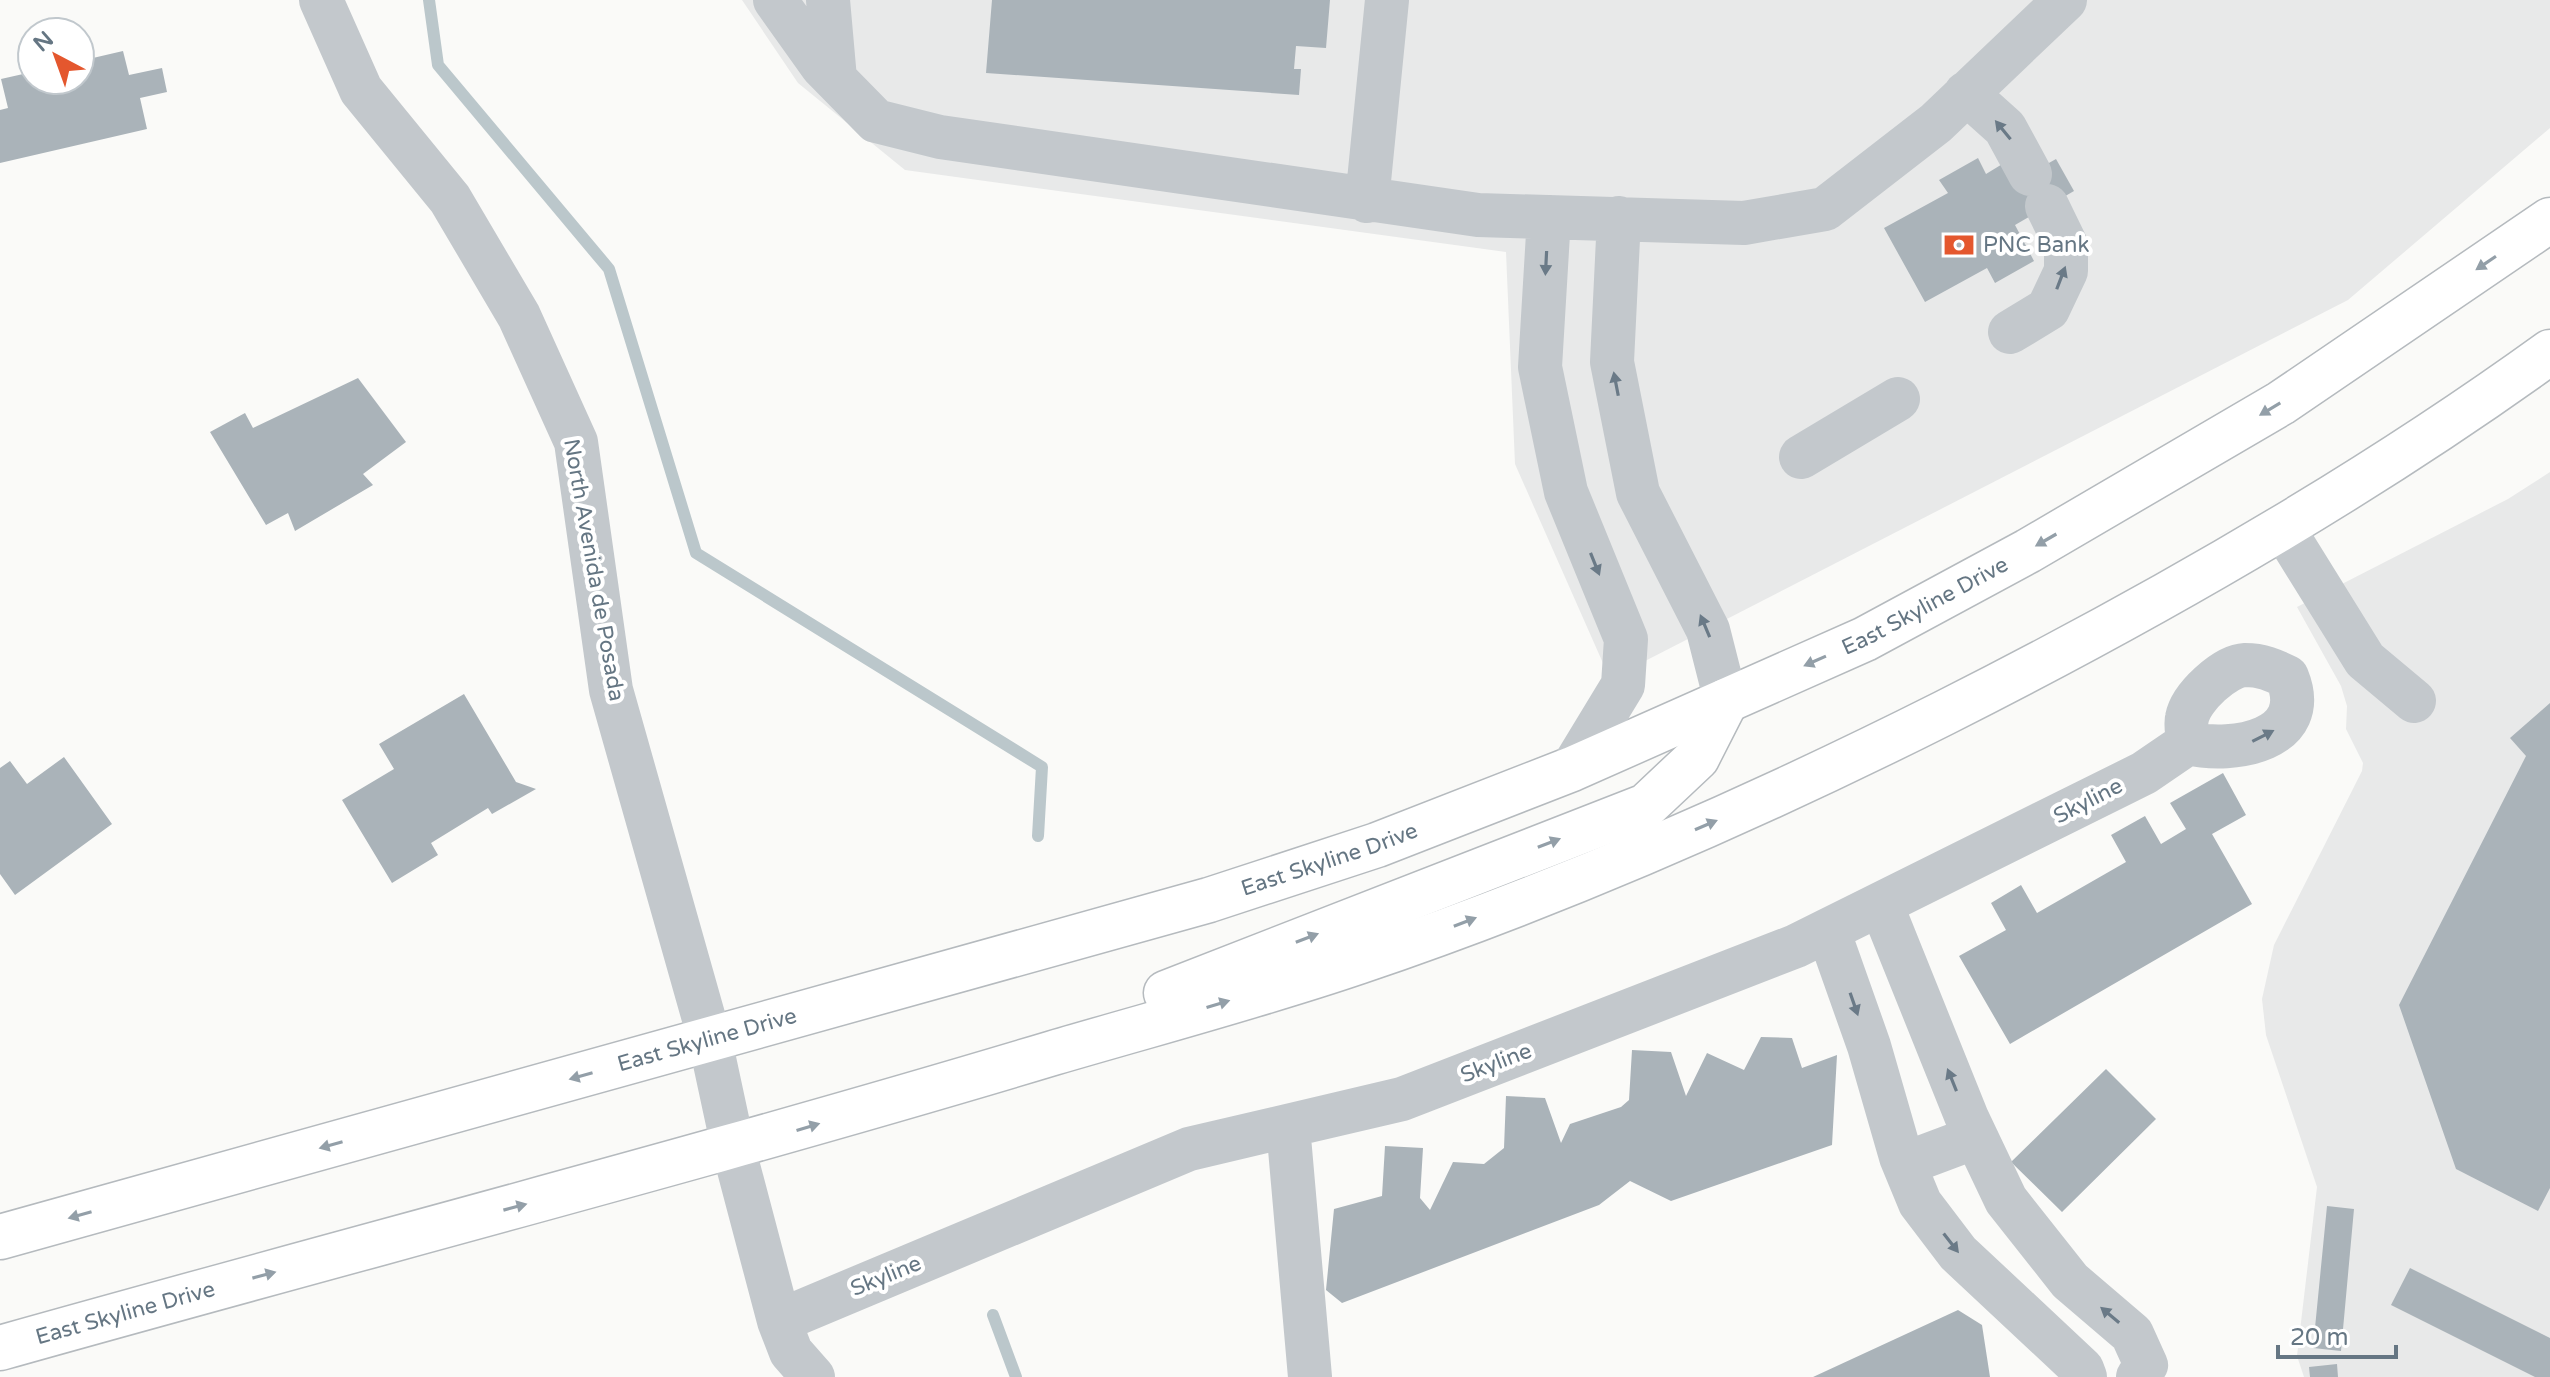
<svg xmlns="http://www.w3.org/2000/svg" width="2550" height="1377" font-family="'Varela Round',sans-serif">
<rect width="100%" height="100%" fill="#fafaf8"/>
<path fill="#e8e9e9" d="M742,0H2550V128L2348,300L1610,679L1515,464L1506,252L905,170L798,83Z
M2550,472V1377H2304L2297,1356L2317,1187L2266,1035L2262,999L2274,945L2362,771L2363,763L2346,729L2347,706L2341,686L2297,607L2508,499Z"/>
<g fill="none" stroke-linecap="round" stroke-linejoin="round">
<path stroke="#bbc7cb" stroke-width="12" d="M429,0L438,65L609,269L696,553L1042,767L1038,836
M993,1315L1016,1377"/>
</g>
<path fill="#aab3b9" d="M992,0H1330L1326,48L1296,46L1294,69H1301L1299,95L986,73Z
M123,51L129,75L162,68L167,92L140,98L147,129L0,163V110L8,108L1,79L32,72V80H80V61Z
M1978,158L1986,174L2004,163L2015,182L2056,159L2074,191L2015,225L2034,261L1995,283L1987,268L1925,302L1884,228L1948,193L1939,180Z
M358,378L406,442L363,474L373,485L295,531L288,513L266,525L210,432L245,413L253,428Z
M464,694L516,782L536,789L492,814L488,808L431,843L438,855L392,883L342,800L394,769L379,744Z
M2550,703V1188L2538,1211L2456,1169L2399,1005L2526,756L2510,738Z
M64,757L112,824L15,895L0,874V768L10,761L27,784Z
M2223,773L2246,815L2212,834L2252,904L2010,1044L1959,956L2006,930L1991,903L2021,885L2037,913L2126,862L2111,835L2145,816L2161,844L2186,829L2170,803Z
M1761,1037L1792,1038L1802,1068L1837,1055L1832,1145L1671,1201L1630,1181L1599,1205L1342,1303L1326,1290L1334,1209L1382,1196L1385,1146L1423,1148L1420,1198L1430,1210L1453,1162L1484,1164L1504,1148L1506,1096L1545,1098L1561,1143L1570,1124L1621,1107L1629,1100L1632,1050L1671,1052L1686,1096L1707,1053L1744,1070Z
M2106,1069L2156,1119L2062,1212L2011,1162Z
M2327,1206L2354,1209L2341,1351L2313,1348Z
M2410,1268L2550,1338V1377H2535L2391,1305Z
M1958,1310L1982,1325L1990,1377H1813Z
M2337,1364L2338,1377H2310L2309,1367Z"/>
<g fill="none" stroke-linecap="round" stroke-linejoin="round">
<g stroke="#b5babe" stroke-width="47">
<g id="major">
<path d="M1166,993L1646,806L1697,758L1726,701"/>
<path id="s1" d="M0,1237L1209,900L1377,845L1572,769L1865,639L2028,551L2281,403L2550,220"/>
<path id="s2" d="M0,1348C351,1249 704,1158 1053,1053C1155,1023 1258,996 1358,962C1559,894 1755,808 1944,713C2154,607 2359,490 2550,352"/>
</g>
</g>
<path stroke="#c3c8cc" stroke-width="44" d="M321,0L361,90L450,199L519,316L576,442L611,690L710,1040L733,1147L779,1321L791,1352L813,1377
M775,0L822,66L876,121L940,137L1478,215L1744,223L1825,209L1936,123L2065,0
M828,0L835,79
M1966,93L2005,128L2030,174
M1367,201L1387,0
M1549,217L1540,367L1566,492L1626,639L1623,685L1572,769
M1619,218L1612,362L1638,493L1708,630L1726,701
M2010,332L2048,309L2066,271V245L2047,206
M1801,457L1898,399
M2283,528L2365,660L2414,701
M1881,904L1967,1118L2006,1200L2070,1281L2132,1334L2146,1365L2138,1377
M1828,930L1869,1046L1901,1157L1920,1203L1958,1253L2082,1369L2085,1377
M1288,1126L1310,1377
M1904,1164L1976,1137
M779,1321L1189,1149L1402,1099L1796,946L2144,773L2188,743C2234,754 2313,740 2287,677C2273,670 2262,665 2245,665C2225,666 2191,697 2187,718C2185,725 2188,735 2188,743"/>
<use href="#major" stroke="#fff" stroke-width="44"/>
</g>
<defs><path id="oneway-solid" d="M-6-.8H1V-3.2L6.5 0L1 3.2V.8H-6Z" transform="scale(2)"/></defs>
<g fill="#6a7a87">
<use href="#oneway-solid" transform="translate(2003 130) rotate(-129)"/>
<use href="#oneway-solid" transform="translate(1546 263) rotate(93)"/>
<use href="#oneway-solid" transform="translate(2061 278) rotate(-69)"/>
<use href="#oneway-solid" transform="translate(1616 384) rotate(-101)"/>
<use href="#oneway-solid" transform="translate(1595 564) rotate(68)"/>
<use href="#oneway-solid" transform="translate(1705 626) rotate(-113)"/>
<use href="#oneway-solid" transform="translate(2263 736) rotate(-27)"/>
<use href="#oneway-solid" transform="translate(1854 1004) rotate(71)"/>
<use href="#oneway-solid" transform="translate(1952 1080) rotate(-112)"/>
<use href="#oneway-solid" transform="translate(1951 1243) rotate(52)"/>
<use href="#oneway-solid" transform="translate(2110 1315) rotate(-140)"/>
</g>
<g fill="#939fa8">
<use href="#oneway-solid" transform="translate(2486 263) rotate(146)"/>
<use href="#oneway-solid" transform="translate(2270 409) rotate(149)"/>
<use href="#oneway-solid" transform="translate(2046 540) rotate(150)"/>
<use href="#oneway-solid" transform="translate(1815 661) rotate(156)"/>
<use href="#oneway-solid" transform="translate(1706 825) rotate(-23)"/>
<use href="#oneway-solid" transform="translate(1549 843) rotate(-21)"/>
<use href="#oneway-solid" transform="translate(1465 922) rotate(-21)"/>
<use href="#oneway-solid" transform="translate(1307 938) rotate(-21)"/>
<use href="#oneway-solid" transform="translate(1218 1004) rotate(-17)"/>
<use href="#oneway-solid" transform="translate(581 1076) rotate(164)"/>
<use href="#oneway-solid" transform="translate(808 1127) rotate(-17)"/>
<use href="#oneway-solid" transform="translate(331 1145) rotate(164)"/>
<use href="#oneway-solid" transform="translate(515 1207) rotate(-15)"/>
<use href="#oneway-solid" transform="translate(80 1215) rotate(164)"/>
<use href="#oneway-solid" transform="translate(264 1275) rotate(-15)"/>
</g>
<defs>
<g id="bank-bare" transform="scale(2.4)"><path d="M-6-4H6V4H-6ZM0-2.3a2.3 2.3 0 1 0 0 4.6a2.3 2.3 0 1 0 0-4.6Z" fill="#e4572e" stroke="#fff" stroke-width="2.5" paint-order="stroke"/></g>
</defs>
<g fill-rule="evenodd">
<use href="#bank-bare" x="1959" y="245"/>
</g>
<g text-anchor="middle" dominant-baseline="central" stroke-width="8" stroke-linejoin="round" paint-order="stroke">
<g font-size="22" fill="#657683" stroke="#fff" text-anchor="start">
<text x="1983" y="245">PNC Bank</text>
</g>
<g font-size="22" fill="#657683" stroke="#fff">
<text transform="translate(594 570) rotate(80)">North Avenida de Posada</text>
<text stroke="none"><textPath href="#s1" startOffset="2030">East Skyline Drive</textPath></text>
<text transform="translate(2088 801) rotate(-27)">Skyline</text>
<text stroke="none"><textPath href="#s1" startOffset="1382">East Skyline Drive</textPath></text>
<text stroke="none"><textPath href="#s1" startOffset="734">East Skyline Drive</textPath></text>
<text transform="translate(1496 1063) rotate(-21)">Skyline</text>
<text transform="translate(886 1276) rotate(-22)">Skyline</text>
<text stroke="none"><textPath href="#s2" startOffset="130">East Skyline Drive</textPath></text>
</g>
</g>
<g transform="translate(56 56) rotate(319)"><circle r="38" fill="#ffffff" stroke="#c1c8cd" stroke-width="2"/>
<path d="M0-6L14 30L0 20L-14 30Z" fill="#e4572e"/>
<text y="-12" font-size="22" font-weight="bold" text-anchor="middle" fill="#657683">N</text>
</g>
<path d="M2278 1345v12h118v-12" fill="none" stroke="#657683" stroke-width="4"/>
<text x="2290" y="1345" font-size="24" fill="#657683" stroke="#ffffff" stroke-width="6" paint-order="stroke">20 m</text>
</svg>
